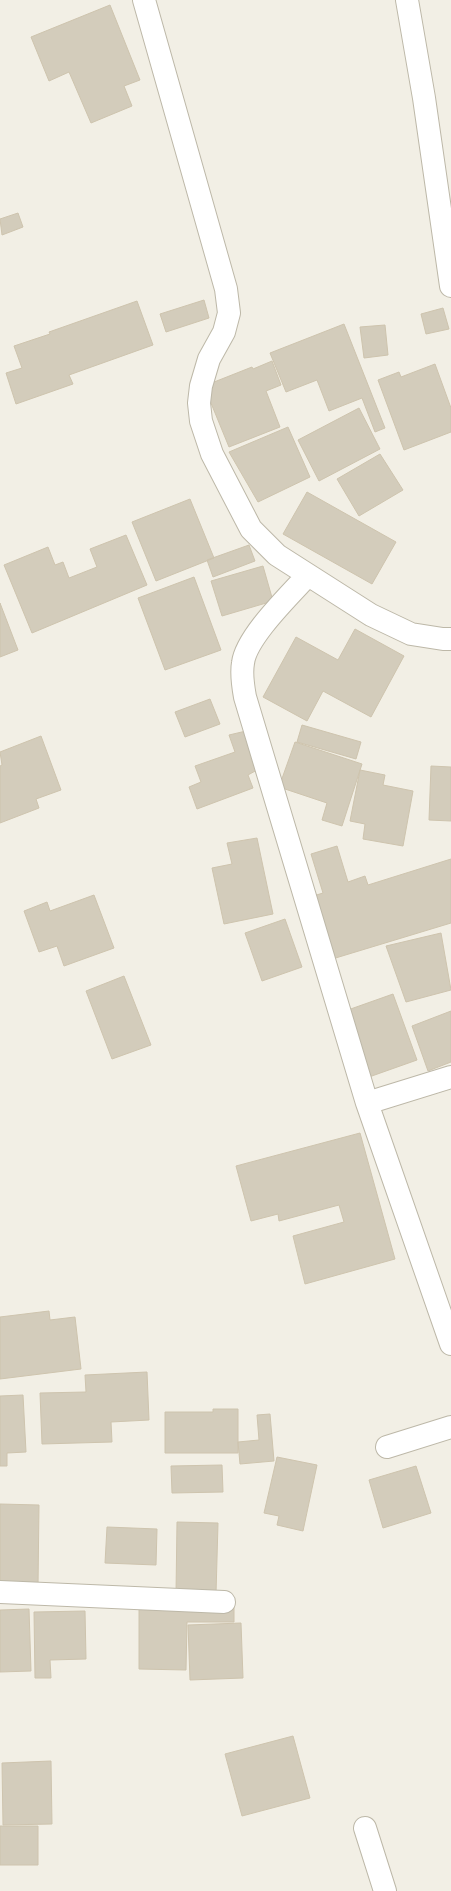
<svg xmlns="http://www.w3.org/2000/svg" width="451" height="1891" font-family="Lato,sans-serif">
<rect width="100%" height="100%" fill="#f2efe5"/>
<path fill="#d3ccbb" stroke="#cec4ae" d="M110,5L140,80L124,86L132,106L91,123L69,72L49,81L31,37Z
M18,213L23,227L2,235L0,219Z
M204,300L209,318L166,332L160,314Z
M137,301L153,345L69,375L73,384L16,404L6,373L22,368L14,346L50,334L49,332Z
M443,308L449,329L426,334L421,314Z
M344,324L385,428L375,432L362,398L329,411L317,380L286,392L270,353Z
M385,325L388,355L364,358L360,327Z
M272,361L281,385L266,391L280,427L229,447L204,386L252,367L253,369Z
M435,364L451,408V432L404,450L378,380L399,372L401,377Z
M359,408L380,449L319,481L298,440Z
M288,427L310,477L258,502L229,452Z
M380,454L403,490L359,516L337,479Z
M307,492L396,542L372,584L283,534Z
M190,499L214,558L156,581L132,522Z
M126,535L147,585L32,633L4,565L48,547L55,565L63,562L69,578L97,567L90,549Z
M249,545L255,561L213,577L207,560Z
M263,566L273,601L222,616L211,581Z
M194,577L221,650L165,670L138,598Z
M0,603L18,650L0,657Z
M355,629L404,656L371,717L323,691L307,721L263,697L296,637L338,660Z
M210,699L220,724L185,737L175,712Z
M302,725L361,742L356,759L297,742Z
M246,731L257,770L248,775L253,788L197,809L189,787L201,782L195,766L235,752L229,735Z
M41,736L61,790L36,799L39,808L0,823V766L2,765L0,752Z
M295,742L362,764L342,826L322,820L327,803L279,787Z
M431,766L451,767V821L429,820Z
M360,770L385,775L383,785L413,791L403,846L363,839L365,824L350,821Z
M257,838L273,914L224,924L212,868L232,864L227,843Z
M337,846L348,882L365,876L368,885L451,859V923L329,960L310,897L323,893L311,854Z
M94,895L114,948L64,966L57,946L39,952L24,911L47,902L50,911Z
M285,919L302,967L262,981L245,933Z
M441,933L451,990L406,1002L386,946Z
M124,976L151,1045L112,1059L86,991Z
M393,994L417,1060L369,1077L345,1011Z
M451,1011V1062L428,1071L412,1026Z
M360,1133L395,1259L305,1284L293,1236L344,1222L339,1205L279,1221L278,1214L251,1221L236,1166Z
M49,1311L50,1320L75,1317L81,1369L0,1379V1317Z
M147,1372L149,1420L111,1422L112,1442L42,1444L40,1393L86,1392L85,1375Z
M23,1395L26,1452L7,1453V1466H0V1396Z
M213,1409H238V1453H165V1412H213Z
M270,1414L274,1461L240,1464L238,1442L259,1440L257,1415Z
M277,1457L317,1465L303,1531L277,1525L279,1516L264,1513Z
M222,1465L223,1492L172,1493L171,1466Z
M416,1466L431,1513L383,1528L369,1480Z
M0,1504L39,1505L38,1587L0,1586Z
M177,1522L218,1523L216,1594L176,1593Z
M107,1527L157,1529L156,1565L105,1563Z
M139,1606L234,1607V1622H187L186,1670L139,1669Z
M29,1609L31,1671L0,1672V1610Z
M85,1611L86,1659L50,1660L51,1678H35L34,1612Z
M241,1623L243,1678L190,1680L188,1625Z
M293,1736L310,1798L242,1816L225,1754Z
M51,1761L52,1824L3,1825L2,1763Z
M0,1826H38V1865H0Z"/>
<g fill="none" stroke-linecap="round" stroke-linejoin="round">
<g stroke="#bdb8a8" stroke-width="24">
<path id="minor" d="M144,0L226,289L229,313L224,332L209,359L201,386L199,403L201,421L212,454L251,529L277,555L371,615L411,634L443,639H451
M407,0L424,98L451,286
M308,575C290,595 246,637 243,663C241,674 243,686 245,697L367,1103L451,1344
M367,1103L451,1077
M387,1447L451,1427
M0,1592L224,1602
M365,1828L385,1891"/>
</g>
<use href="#minor" stroke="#fff" stroke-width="22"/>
</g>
</svg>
